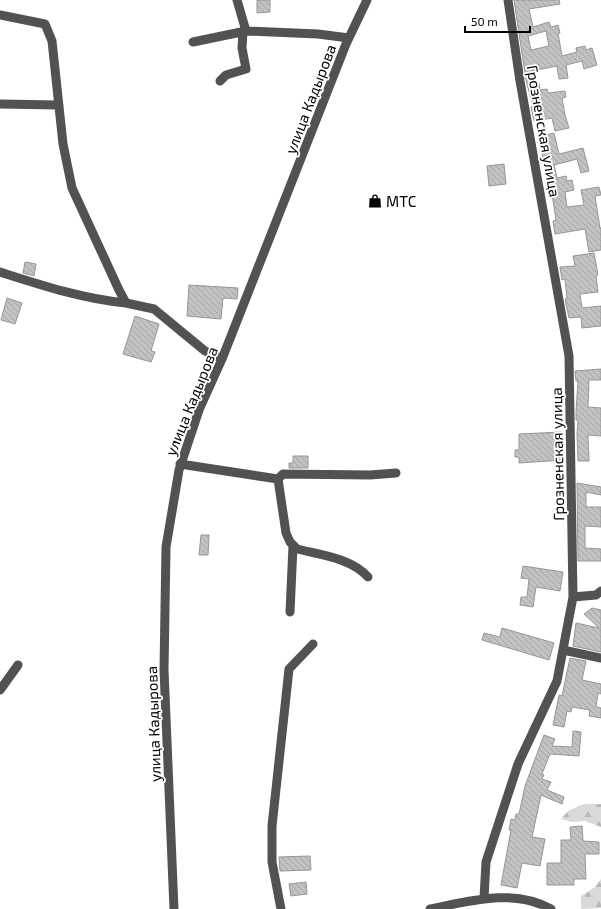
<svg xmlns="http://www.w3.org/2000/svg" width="601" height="909" font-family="'Exo 2',sans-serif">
<defs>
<pattern id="forest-firs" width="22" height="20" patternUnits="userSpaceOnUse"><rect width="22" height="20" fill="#d9d9d9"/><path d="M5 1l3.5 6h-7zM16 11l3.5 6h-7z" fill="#b8b8b8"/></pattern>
<pattern id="building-back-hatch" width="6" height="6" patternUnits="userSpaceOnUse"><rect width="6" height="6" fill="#c2c2c2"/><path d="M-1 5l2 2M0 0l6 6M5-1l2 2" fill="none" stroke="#a5a5a5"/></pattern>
</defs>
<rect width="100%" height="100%" fill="#fff"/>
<path fill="url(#forest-firs)" d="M584,804H601V827L585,821L572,822L561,819L568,811Z
M601,879V908L581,909V896L595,887Z"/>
<path fill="url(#building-back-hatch)" stroke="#969696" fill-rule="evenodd" d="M257,0H270V12L257,13Z
M514,0H559L560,4L529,9L533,27L549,22L551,27L558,25L560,33H558L562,56L577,52L576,48L585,46L586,50L592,48L597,65L584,69L582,61L566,65L568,78L559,79L557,66L532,71L534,84L539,83L540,90L547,89L548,93L565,91L566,97L562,98L565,115L569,128L555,131L552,118L534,121L531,107H533L526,80ZM546,31L549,46L531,50L528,36Z
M554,133L559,154L583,148L589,171L581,173L577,159L554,165L557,178L566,176L567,181L572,180L574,190L565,192L567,207L584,205L581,190L599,187L601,195L595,196L600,228H601V250L589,252L585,229L555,234L553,221L556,220L552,194H551L548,180H550L544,157L543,158L541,151L544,150L542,136Z
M504,164L506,184L489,186L487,166Z
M594,253L598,275L596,276L598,292L580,294L582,308L601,306V326L582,328L581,317L569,318L565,299H567L565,279L562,280L560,267L575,266L573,256Z
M25,262L36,264L34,276L23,273Z
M189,285L238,288L237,299L223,298L221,319L187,316Z
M7,298L22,303L15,324L1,320Z
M135,316L159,324L151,351L155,352L151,362L123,354Z
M601,369V380H589L588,407L601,408V436L588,435L589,461H578L577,434L578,420H576V412L578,381H576L575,371Z
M561,432L563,460L519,463V457H515V450H519V434Z
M293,456H308V468H289V463H293Z
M577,483L601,487V495L586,492V507H601V527L585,526V548L601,549V561H578Z
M201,535H209L208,555H199Z
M523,566L563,572L560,591L536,587L533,607L520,605L521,597H527L529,579L521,578Z
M592,608L601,610V652L573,646L576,623L599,628L584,614Z
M502,628L554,643L549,660L482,640L484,633L500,637Z
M570,658L586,661L582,680L601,684V694L598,693L596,707L601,708V718L589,716L590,710L572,707L571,712L567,711L564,727L553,725L559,695L562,696Z
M573,731L581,732L579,756L550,754L542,774L544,775L542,779L551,782L547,790L564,797L562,804L541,795L532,837L545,839L540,866L522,863L517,888L501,885L511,830H509L511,819L515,820L516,814H519L525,786L544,735L555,739L552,746L572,747Z
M582,826L583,841L599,842V854H585L586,879H574V885H547V863H561V840H571L570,827Z
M310,856L311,870L280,871L279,857Z
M306,882L307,894L291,896L289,884Z"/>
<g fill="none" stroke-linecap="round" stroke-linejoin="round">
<path stroke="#525252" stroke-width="9" d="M237,0L246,31
M0,15L45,24L52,41L63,144L72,188L119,290L126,303L154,309L205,351L222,359
M193,42L246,31L318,34L349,38
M220,81L226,75L246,69L242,48L243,32
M0,104L59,105
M0,272C41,285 83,299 126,303
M180,464L278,479
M278,479L286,533L290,542L297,549C321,555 351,558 368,577
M278,479L283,474L370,475L396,473
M573,597L596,595L601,591
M290,612L293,546
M563,650L601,658
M0,690L18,665
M484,898L486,862L518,764L557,681L573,597L569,356L520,81L508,0
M174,909L164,670L166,547L179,470L199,410L222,359L346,44L367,0
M281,909L272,862V826L289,669L313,644
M430,909C470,901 513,888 551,909"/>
</g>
<defs>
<g id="shop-bare" transform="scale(1.08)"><path d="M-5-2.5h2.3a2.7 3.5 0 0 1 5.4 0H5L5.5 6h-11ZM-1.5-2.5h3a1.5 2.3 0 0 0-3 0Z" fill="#000" stroke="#fff" stroke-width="2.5" paint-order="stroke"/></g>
</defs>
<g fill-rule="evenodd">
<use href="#shop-bare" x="375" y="201"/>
</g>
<g text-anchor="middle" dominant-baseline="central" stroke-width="3.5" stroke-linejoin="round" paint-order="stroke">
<g font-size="15" fill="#000" stroke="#fff">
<text transform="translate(310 99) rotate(-69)">улица Кадырова</text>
<text transform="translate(544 131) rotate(80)">Грозненская улица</text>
<text transform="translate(191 401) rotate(-68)">улица Кадырова</text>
<text transform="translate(557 454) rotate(-91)">Грозненская улица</text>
<text transform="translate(153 724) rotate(-92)">улица Кадырова</text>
</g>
<g font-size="15" fill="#000" stroke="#fff" text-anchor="start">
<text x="386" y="201">МТС</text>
</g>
</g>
<path d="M465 26v6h65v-6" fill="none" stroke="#000000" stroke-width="2"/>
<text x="471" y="26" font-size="12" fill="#000000" stroke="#ffffff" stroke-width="3" paint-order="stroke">50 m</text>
</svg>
